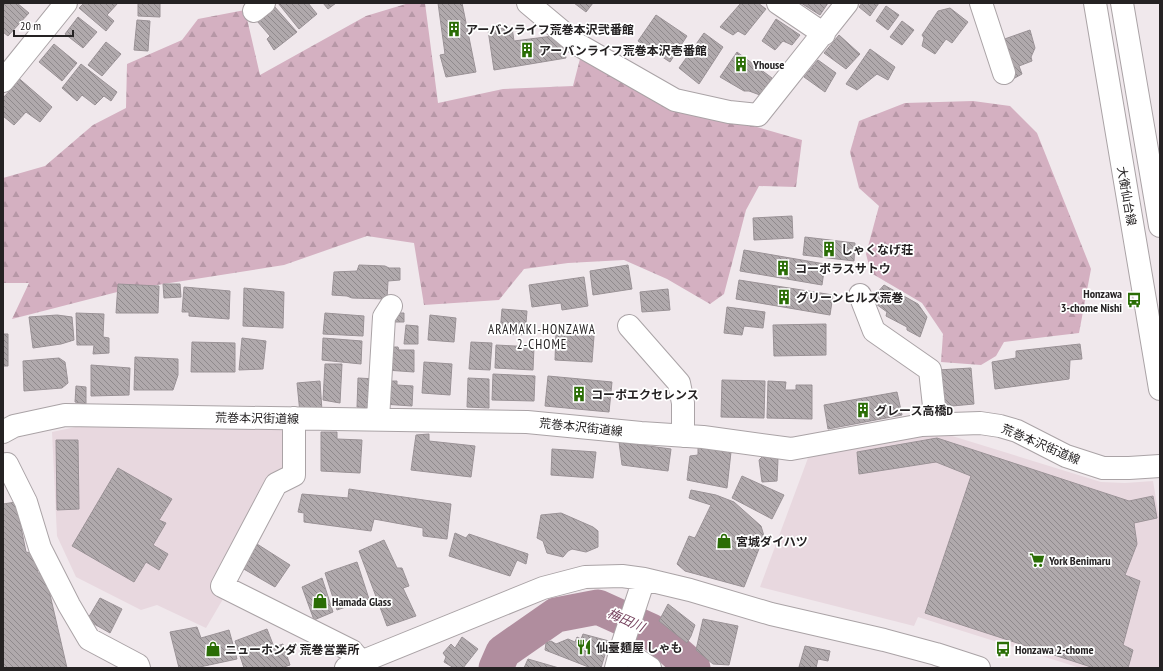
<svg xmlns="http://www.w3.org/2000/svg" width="1163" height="671" font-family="'PT Sans Narrow','Noto Sans JP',sans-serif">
<defs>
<pattern id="forest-firs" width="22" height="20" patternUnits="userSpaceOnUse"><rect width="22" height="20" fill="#d4b0c1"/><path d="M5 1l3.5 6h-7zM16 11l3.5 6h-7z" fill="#b697a6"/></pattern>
<pattern id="building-back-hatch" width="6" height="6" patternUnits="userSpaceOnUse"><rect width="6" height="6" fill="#b0a9ac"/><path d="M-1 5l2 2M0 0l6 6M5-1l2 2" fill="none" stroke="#8f898c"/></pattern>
</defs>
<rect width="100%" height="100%" fill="#f0e8ec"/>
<path fill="#e8d8df" d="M90,424L280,428L286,434L283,470L226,594L206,628L157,605L141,610L76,577L57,536L52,432Z
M929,434L949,435L1101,482L1125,483L1153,481L1160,523V668H1080L918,617L914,626L760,587L808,458L823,451Z"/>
<path fill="url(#forest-firs)" d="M409,3H425L438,103L503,89L573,86L581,55L736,121L802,140L796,187L759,186L746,210L724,294L710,304L667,279L624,260L568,263L524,269L499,300L424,305L414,243L367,236L284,265L125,290L12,319L29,283H3V178L45,166L93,125L126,108L127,64L182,40L198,19L245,10L260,75L366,16Z
M973,101L1010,106L1037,133L1091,269L1079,333L1004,342L996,356L981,365L941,362L943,334L922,303L871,273L866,254L879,206L859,188L850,152L859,121L905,103Z"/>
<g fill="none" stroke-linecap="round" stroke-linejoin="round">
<path stroke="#b08d9e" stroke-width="35" d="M496,668L503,652L556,615L598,607L651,631L693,668"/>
</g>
<path fill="url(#building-back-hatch)" stroke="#9a9296" d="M3,3H17L29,13L8,36L3,32Z
M84,3H118L107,15L114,21L106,31L79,8Z
M138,3H160V17L138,16Z
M278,3H308L317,14L299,29Z
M323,3H336L328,9Z
M438,3H462L476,72L446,77L440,55L445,54Z
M574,3H593L586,12Z
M741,3H758L766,9L745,35L738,31L733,35L720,27Z
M801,3H828L820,15Z
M862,3H879L870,16L859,7Z
M274,6L297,32L274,50L267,39L270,36L257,21Z
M886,6L899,15L888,30L876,21Z
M950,8L968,22L952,43L946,39L935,54L922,46L924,38L922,35L938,11Z
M656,15L687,36L670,62L638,41Z
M78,17L97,32L83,48L65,34Z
M776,19L800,35L792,45L783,41L775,50L762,41Z
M137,20L150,21L148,51L134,50Z
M902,21L914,30L902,45L890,37Z
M512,27L514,41L561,35L566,58L494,70L488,30Z
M1030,30L1035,48L1031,57L1032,61L1019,66L1022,74L1013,79L999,41Z
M704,33L723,47L699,84L679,68Z
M839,35L860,54L846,69L824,53Z
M106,42L121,54L102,76L88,65Z
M54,44L77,63L62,81L39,62Z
M870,49L895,67L888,80L877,74L857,90L846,84Z
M737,52L772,78L760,95L749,91H744L720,77Z
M818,60L836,73L825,92L804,77Z
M81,64L117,92L111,101L104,96L95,105L82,95L77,101L62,88Z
M15,75L52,107L40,122L26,112L14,125L3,116V98L14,86L10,82Z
M792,216L793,238L754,240L753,218Z
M805,237L855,243L854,261L803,255Z
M744,250L825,264L822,285L740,271Z
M359,265L385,266L389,268H400V280L388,281L387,299L352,298L347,296L332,295L334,272L357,271Z
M628,265L632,289L593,295L590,271Z
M584,277L588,306L562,310L561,303L532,307L529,285Z
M739,280L833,295L830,315L736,299Z
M118,284L159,286L158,313H116Z
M163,284H180L181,297L164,298Z
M884,285L918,304L927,317L920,337L907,330V327L886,316L887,312L876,304V294Z
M184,287L230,291L229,319L189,316V312H182Z
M244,288L284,292L283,328L243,326Z
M668,289L670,310L642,312L640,292Z
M727,307L765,312L763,328L744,326L742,335L724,333Z
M502,309L527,311L525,335L500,333Z
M76,313L104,314L103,337L109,338V353L93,354L94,345H77Z
M325,313L364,316L363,336L323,334Z
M393,313H404V322H393Z
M57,315L72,317L74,340L61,344L33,348L29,317Z
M430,315L456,318L454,342L428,340Z
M826,324V355L774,356L773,325Z
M406,325L418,326V344H404Z
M556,333L594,336L592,362L555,360Z
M3,334H8V366H3Z
M242,338L266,341L263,369L239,370Z
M323,338L362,341L361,364L322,360Z
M192,342L235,343V372H191Z
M471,342L492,343L490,370L469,369Z
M1080,344L1082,359L1070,360L1069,379L995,389L992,362L1016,358V351Z
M496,345L534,347L533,370L495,368Z
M388,347H398L399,350H414V372L386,370Z
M135,357L178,359V375L173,390H134Z
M59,358L65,362L68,383L62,388L24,391L23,361Z
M424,362L452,364L450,395L422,393Z
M325,364H342L340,403L323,400Z
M91,365L130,368L129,395L91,396Z
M971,368L974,404L941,407L938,370Z
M493,374L535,376L534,401L492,400Z
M548,376L612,382L609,412L545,406Z
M358,378L376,379L374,408L357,407Z
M468,378L489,379V408L467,407Z
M722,380L765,381L764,418L721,417Z
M320,381L322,411L300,413L297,383Z
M385,381H397V385L413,386L412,406L383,404Z
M768,381L786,382L785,390H796V385H812V419L767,418Z
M76,386L86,387V404L75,402Z
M897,392L902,415L828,429L824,405Z
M321,432H337V439L362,440L360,473L321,471Z
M429,434V441L475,446L471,477L411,470L416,435Z
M937,438L1129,501L1153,496L1157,518L1134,523L1137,544L1125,575L1140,581L1123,645L1133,650L1128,668H1094L925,613L971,476L936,462L859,474L857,452Z
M56,440H78L79,509L57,510Z
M619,442L671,449L668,471L622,465Z
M698,446L731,452L727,488L687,480L690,456L698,455Z
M552,449L596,452L593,478L551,475Z
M764,455H771L778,459L777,481L762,482L759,460Z
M118,468L172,499L159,520L166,523L153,545L168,554L159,570L146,562L134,582L72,546Z
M742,476L784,495L772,519L732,498Z
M349,489L451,504L447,539L423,536V528L374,519L371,531L304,522V513L298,512L302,494L348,498Z
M691,490L716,495L734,502L761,526L764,536L744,587L685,571L677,564L689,536L695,538L711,505L689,498Z
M16,502L26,552L34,554L38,573H45L67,668H3V504Z
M561,513L593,527L598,531V547L586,552L572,549L568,551L563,557L547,553L543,541L537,538L541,515Z
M455,533L466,538L469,534L528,554L526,564L517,560L510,576L449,556Z
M384,540L397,568H402L409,586L403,588L416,616L387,626L359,551Z
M257,544L290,565L275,587L242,568Z
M357,562L369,599L337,610L325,573Z
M322,578L333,612L314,620L302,587Z
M100,598L122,609L110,633L87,620Z
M668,604L695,625L691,636L687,643L659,621Z
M703,619L738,626L729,665L713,664L696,650Z
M197,627L201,638L229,630L237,659L195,668H179L170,632Z
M267,629L274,647L283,644L290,665L281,668H244L235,641Z
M583,634L609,641L601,668H591L545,650L546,643L551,641L556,644L568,639L575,642L577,637L581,639Z
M462,637L478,649L463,668H454L444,662L446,657L443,653L451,644L455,648Z
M805,646L830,651L828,661L818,659L816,668L799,667Z
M528,659L559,668H524Z"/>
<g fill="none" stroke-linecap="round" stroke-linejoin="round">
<g stroke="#aaa3a6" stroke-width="24">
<path id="minor" d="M528,3L577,44L675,100L729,112L758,115L847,3
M778,3L824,34
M981,3L1004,73
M254,11L264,3
M3,81L66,3
M860,295L874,331L930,370L936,424
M629,326L679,383L683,403V436
M294,418V475L276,484L222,586L352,651L361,662
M378,419L384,317L391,306
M3,432L14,426L65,415L527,422L641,433L703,437L791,449L922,425L980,423L1000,426L1017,431L1066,456L1103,468H1129L1160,466
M3,465L7,464L26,502L40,548L69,605L89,639L138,665L139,668
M621,649L650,668
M346,668L543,588L585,577L622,576L644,579L690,590L771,614L884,640L936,654L979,668
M616,668L621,649L644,579"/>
</g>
<g stroke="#aaa3a6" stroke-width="24">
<path id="major" d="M1095,3L1160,389
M1122,3L1160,226"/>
</g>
<use href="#minor" stroke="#fff" stroke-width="22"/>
<use href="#major" stroke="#fff" stroke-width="22"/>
</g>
<defs>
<g id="building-bare" transform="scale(1.2)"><path d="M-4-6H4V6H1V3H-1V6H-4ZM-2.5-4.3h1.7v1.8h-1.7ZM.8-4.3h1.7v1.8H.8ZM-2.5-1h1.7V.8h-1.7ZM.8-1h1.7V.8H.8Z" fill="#2a6d05" stroke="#fff" stroke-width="2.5" paint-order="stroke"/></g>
<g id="bus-bare" transform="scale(1.2)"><path d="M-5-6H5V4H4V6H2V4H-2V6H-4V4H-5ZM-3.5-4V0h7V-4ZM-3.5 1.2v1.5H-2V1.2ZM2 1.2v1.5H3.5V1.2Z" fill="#2a6d05" stroke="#fff" stroke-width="2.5" paint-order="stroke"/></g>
<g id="shop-bare" transform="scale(1.2)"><path d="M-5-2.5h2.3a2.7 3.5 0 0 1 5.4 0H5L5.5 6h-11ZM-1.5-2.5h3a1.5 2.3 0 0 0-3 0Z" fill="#2a6d05" stroke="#fff" stroke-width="2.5" paint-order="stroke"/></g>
<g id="supermarket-bare" transform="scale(1.2)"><path d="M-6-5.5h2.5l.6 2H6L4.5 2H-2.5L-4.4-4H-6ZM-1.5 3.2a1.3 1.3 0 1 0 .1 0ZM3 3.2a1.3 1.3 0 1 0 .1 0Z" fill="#2a6d05" stroke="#fff" stroke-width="2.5" paint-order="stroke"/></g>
<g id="restaurant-bare" transform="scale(1.2)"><path d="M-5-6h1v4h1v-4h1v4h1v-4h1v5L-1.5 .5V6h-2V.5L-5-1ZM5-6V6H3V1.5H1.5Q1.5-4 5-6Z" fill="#2a6d05" stroke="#fff" stroke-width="2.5" paint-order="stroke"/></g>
</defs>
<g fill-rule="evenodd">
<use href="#building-bare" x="454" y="29"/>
<use href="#building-bare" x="527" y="50"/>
<use href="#building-bare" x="741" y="64"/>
<use href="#building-bare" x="829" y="249"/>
<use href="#building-bare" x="783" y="268"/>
<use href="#building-bare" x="784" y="297"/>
<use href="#bus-bare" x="1134" y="300"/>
<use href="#building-bare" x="579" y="394"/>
<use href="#building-bare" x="863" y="410"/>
<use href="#shop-bare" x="724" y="541"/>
<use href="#supermarket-bare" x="1037" y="560"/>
<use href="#shop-bare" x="320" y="601"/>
<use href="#restaurant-bare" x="584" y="647"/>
<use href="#shop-bare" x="213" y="649"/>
<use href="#bus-bare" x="1003" y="649"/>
</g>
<g text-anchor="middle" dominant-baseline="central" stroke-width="3.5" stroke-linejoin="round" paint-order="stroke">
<g font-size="12" font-weight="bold" fill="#252223" stroke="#fff" text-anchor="start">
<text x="466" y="29">アーバンライフ荒巻本沢弐番館</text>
<text x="539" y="50">アーバンライフ荒巻本沢壱番館</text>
<text x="753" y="64">Yhouse</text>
<text x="841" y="249">しゃくなげ荘</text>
<text x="795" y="268">コーポラスサトウ</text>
<text x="1122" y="293" text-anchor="end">Honzawa<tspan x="1122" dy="14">3-chome Nishi</tspan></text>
<text x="796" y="297">グリーンヒルズ荒巻</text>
<text x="591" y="394">コーポエクセレンス</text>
<text x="875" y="410">グレース高橋D</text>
<text x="736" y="541">宮城ダイハツ</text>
<text x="1049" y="560">York Benimaru</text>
<text x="332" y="601">Hamada Glass</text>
<text x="596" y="647">仙臺麺屋 しゃも</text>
<text x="225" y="649">ニューホンダ 荒巻営業所</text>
<text x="1015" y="649">Honzawa 2-chome</text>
</g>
<g font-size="12" fill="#252223" stroke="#fff">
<text transform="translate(1127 196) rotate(80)">大衡仙台線</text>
<text transform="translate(257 418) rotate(1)">荒巻本沢街道線</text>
<text transform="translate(581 427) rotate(6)">荒巻本沢街道線</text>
<text transform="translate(1041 444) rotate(23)">荒巻本沢街道線</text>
</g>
<g font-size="13" letter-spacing="1" fill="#252223" stroke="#fff">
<text x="542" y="329">ARAMAKI-HONZAWA<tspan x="542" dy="15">2-CHOME</tspan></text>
</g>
<g font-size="13" font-style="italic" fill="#77445f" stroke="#fff">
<text transform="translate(626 620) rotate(24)">梅田川</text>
</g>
</g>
<rect width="1163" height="671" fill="none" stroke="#252223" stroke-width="8"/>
<path d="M14 30v6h59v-6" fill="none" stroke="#252223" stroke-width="2"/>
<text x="20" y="30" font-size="12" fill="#252223" stroke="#ffffff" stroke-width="3" paint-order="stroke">20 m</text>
</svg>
